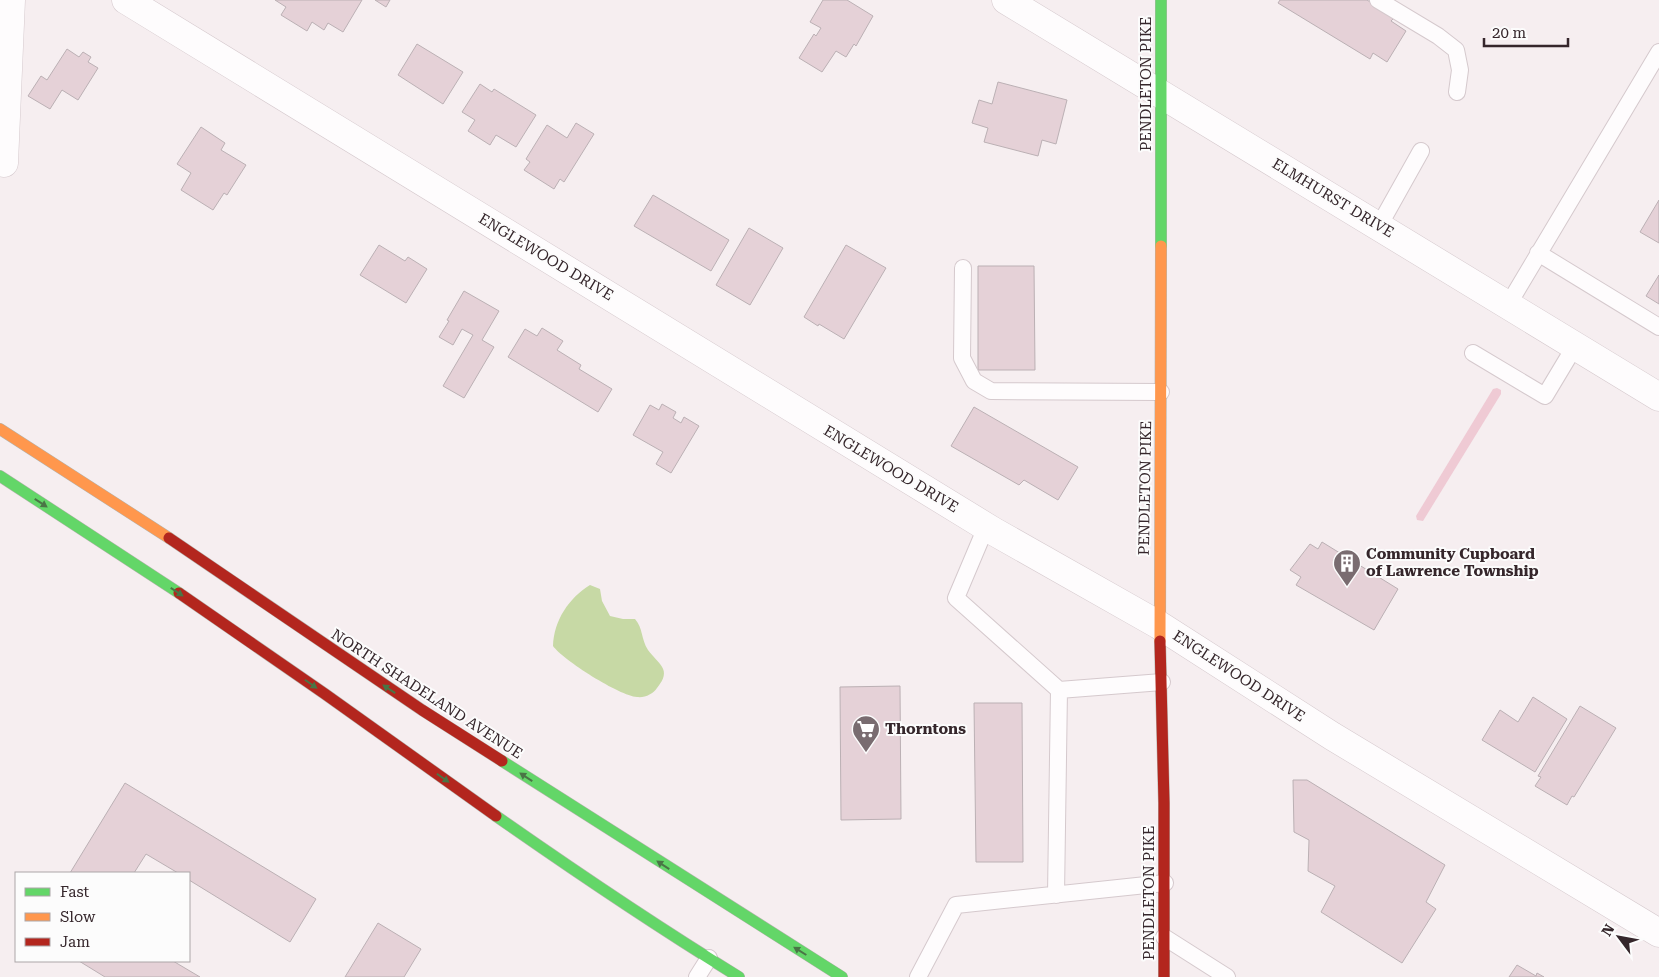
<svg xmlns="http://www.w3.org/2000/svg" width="1659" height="977" font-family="'Roboto Serif',serif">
<rect width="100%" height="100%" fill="#f6eef0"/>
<path fill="#efcad4" d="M1497,388L1501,390V394L1423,521L1417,520L1416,516L1493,389Z"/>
<path fill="#c7d9a5" d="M590,585L600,589L602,601L610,616L623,619H635C643,628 641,639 648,650C658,664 673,669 657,688C653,694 645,698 637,697C620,696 563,660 553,646C554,620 569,598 590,585Z"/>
<path fill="#e5d1d7" stroke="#bbb0b4" d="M275,0H362L343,32L328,23L324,30L312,22L307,31L281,15L286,7Z
M375,0H390L386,7Z
M823,0H847L873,16L856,46L854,44L846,57L836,51L822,72L799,58L814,34L816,36L821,28L810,22Z
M1280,0H1367L1395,17L1391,21L1406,31L1387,62L1373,53L1370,59L1278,3Z
M417,44L463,72L443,104L398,75Z
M67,49L79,57L83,52L91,57L88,62L98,68L78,100L62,90L50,109L28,96L41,76L47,80Z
M998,82L1067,100L1056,144L1042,140L1038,156L984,142L988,128L972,123L979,100L992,104Z
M480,84L492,92L494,89L536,115L516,147L496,135L490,145L468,131L475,120L462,112Z
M576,123L594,134L564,182L560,179L554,189L524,170L530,162L526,159L547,125L567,138Z
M201,127L225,143L221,150L246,165L227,195L224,193L213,210L181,190L191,173L177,164Z
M653,195L729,240L711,271L634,226Z
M1659,200V243L1640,232Z
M749,228L783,248L750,305L716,285Z
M379,245L405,261L408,257L427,269L406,303L360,275Z
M846,245L886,268L844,339L819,324L818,326L804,317Z
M978,266H1034L1035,370H978Z
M1659,275V304L1646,296Z
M464,291L499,311L482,340L494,347L464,398L443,386L473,335L462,329L453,345L439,337L449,321L447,320Z
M542,328L563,341L557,350L581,365L579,369L612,389L598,412L508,357L525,329L537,336Z
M662,404L676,412L673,418L681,423L684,417L699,426L671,473L656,464L663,452L633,435L650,405L659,410Z
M974,407L1078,467L1058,500L1024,480L1019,485L951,446Z
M1322,542L1398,589L1374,630L1296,585L1301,577L1290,570L1310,544L1318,549Z
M900,686L901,819L841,820L840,687Z
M1533,697L1567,719L1535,772L1482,740L1500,710L1518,722Z
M974,703H1022L1023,862H976Z
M1580,706L1616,728L1574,797L1572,796L1567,805L1535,786L1541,777L1538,776Z
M1293,780H1307L1445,865L1426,902L1436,909L1402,963L1321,912L1335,886L1308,871L1309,840L1294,832Z
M125,783L316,899L290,942L189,880V873H178L146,854L134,873H70Z
M378,923L421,949L404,977H345Z
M79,961H173L200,977H105Z
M1517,965L1536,976L1537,973L1544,977H1509Z"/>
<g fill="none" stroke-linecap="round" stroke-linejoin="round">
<g stroke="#d5c9cd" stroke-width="18">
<path id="lane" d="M1378,0L1438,36L1456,50L1460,70L1457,92
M1379,226L1421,151
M1538,253L1659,327
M963,268L962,358L974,381L991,391L1161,392
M1508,305L1659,52
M1473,353L1545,396L1575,346
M986,527L956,598L1059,690
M1056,895L1059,690L1162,682
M1164,937L1227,977
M697,977L709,958
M918,977L956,905L1165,883"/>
</g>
<g stroke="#d5c9cd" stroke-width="29">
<path id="street" d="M126,0L993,531L1159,625L1332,736L1659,933
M1006,0L1659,397
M4,163L11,0"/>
</g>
<g stroke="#b4b3ac" stroke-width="12">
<path id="fast" d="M1161,0V246
M0,476L179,593
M502,761L842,977
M496,816C576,872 656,926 739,977"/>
</g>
<g stroke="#b4b3ac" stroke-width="12">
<path id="slow" d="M0,429L169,538
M1160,641L1161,246"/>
</g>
<g stroke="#b4b3ac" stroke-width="12">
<path id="jam" d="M169,538L422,710L502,761
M179,593L325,694L496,816
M1160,641L1164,803V977"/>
</g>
<use href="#lane" stroke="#fefcfd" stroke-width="16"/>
<use href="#street" stroke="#fefcfd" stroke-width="28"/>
<use href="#fast" stroke="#63d668" stroke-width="11"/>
<use href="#slow" stroke="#ff974d" stroke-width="11"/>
<use href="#jam" stroke="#b3261e" stroke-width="11"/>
</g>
<defs><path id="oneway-solid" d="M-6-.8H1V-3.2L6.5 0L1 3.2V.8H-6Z" transform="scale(1.25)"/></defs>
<g fill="#4a7546">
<use href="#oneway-solid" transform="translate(41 503) rotate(33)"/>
<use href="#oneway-solid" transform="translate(177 592) rotate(33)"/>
<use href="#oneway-solid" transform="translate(311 684) rotate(35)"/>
<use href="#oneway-solid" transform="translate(389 689) rotate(-147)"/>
<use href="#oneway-solid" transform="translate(526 777) rotate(-147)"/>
<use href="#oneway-solid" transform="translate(443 778) rotate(35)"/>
<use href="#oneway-solid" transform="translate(663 865) rotate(-147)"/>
<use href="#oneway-solid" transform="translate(800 951) rotate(-148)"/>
</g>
<defs>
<g id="building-pin" transform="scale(1.4375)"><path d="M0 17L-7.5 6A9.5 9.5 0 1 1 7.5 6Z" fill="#796c70" stroke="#fcfcfc"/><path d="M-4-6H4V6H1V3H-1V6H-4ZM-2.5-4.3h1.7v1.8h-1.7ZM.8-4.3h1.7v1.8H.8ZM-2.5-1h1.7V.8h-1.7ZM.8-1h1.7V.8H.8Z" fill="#fff"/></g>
<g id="supermarket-pin" transform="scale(1.4375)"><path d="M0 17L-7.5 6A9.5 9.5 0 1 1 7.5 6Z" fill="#796c70" stroke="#fcfcfc"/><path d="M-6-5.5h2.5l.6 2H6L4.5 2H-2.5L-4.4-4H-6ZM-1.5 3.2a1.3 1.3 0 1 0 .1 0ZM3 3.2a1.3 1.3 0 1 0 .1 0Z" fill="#fff"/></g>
</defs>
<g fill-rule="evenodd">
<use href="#building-pin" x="1347" y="563"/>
<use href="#supermarket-pin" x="866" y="729"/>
</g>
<g text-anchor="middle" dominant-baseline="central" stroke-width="4" stroke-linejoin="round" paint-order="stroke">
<g font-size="15" fill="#35262b" stroke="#fcfcfc">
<text transform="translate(1146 84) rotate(-90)">PENDLETON PIKE</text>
<text transform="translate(1333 198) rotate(31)">ELMHURST DRIVE</text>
<text transform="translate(546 257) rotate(31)">ENGLEWOOD DRIVE</text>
<text transform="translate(891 469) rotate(31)">ENGLEWOOD DRIVE</text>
<text transform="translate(1145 488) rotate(-89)">PENDLETON PIKE</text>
<text transform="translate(1239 676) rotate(33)">ENGLEWOOD DRIVE</text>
<text transform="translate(427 694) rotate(33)">NORTH SHADELAND AVENUE</text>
<text transform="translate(1149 893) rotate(-90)">PENDLETON PIKE</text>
</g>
<g font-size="15" font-weight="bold" fill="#35262b" stroke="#fcfcfc" text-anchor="start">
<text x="1366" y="554">Community Cupboard<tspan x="1366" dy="17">of Lawrence Township</tspan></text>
<text x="885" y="729">Thorntons</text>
</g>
</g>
<rect x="15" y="872" width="175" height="90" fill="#fcfcfc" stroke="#aca6a8"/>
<rect x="25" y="888" width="25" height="8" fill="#63d668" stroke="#aca6a8"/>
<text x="60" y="897" font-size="15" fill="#35262b">Fast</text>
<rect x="25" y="913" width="25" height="8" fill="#ff974d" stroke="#aca6a8"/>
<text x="60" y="922" font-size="15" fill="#35262b">Slow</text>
<rect x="25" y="938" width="25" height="8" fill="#b3261e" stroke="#aca6a8"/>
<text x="60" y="947" font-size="15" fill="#35262b">Jam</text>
<g transform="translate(1619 937) rotate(302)" stroke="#fcfcfc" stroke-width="4" paint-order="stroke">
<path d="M0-4L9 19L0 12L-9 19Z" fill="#35262b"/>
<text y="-8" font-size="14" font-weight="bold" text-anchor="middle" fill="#35262b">N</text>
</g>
<path d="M1484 38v8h84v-8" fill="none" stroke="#35262b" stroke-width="2.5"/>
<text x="1492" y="38" font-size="15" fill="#35262b" stroke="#fcfcfc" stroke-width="4" paint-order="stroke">20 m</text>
</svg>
